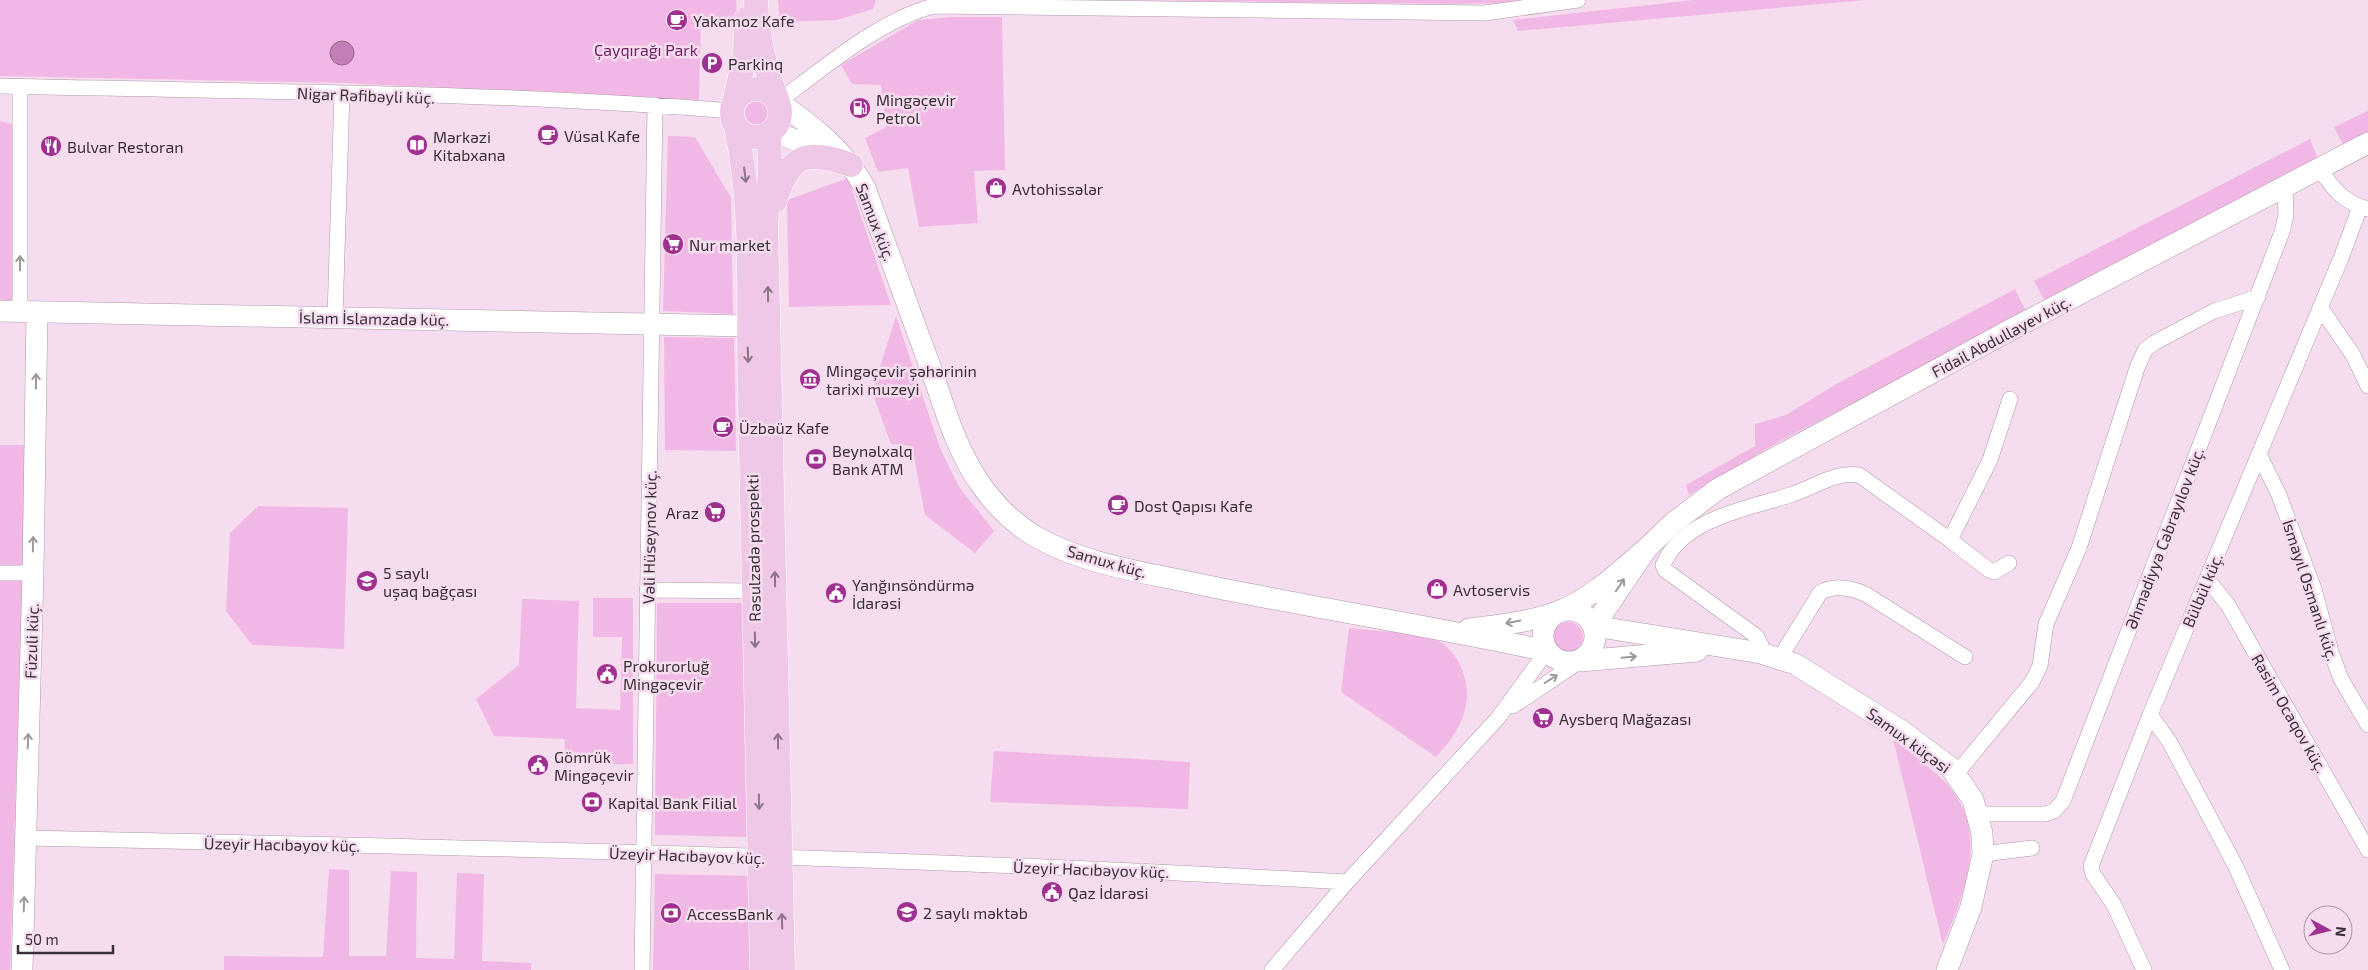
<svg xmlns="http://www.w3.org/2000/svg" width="2368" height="970" font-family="'Exo 2',sans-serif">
<rect width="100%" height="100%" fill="#f5ddef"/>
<path fill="#f2b8e5" d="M0,0H736L737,17H701L699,100L344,83L0,76Z
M778,0H876L873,9L837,20L780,22Z
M1128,0H1531L1509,3L1456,4Z
M1693,0H1866L1518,31L1513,20Z
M952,17H1002L1005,170L974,171L978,223L919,227L908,168L878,172L865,138L886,127L881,85L852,84L841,65L918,20Z
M745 113a12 12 0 1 1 24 0a12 12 0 1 1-24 0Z
M2368,111V135L2344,147L2334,127Z
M0,121L11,124L15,133L14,301H0Z
M668,136L695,137L731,198L733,314L663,311Z
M2310,139L2318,159L2046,303L2034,281Z
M848,178L891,305L789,307L787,200Z
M2015,289L2027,313L1782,440L1689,495L1686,485L1755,446V424L1786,415L1838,383Z
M896,316L940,448L959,487L994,531L975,553L925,515L912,446L891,444L872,392Z
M664,337L734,338L736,451L665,450Z
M0,445H27L10,970H0Z
M258,506L348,508L344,649L252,645L226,611L230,533Z
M593,598H633V764L564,765L565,739L494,736L476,699L519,665L522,599L579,601L576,708L620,710L622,637H593Z
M657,603H743L749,837L655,835Z
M1553 637a15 15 0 1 1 30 0a15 15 0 1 1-30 0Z
M1349,628C1372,631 1413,632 1433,639C1444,642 1452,651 1458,661C1478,697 1462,730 1436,757L1341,692Z
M1893,739C1910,753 1930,767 1946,783C1991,831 1964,894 1943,945Z
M994,751L1190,762L1188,809L990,802Z
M329,869L349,870V956H386L391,871L417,872L416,958L454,959L457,873L484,874L482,961L531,963V970H224V956L323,957Z
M655,874L752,876L754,970H653Z"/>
<path fill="#c47eb6" stroke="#9a6790" d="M330 53a12 12 0 1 1 24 0a12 12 0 1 1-24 0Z"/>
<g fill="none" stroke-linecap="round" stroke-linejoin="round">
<g stroke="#ae97a8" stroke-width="16">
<path id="street" d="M0,86C244,92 489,91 732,111
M778,102C822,69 881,19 934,6L1485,13L1578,0
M2320,169C2332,188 2344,203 2368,209
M2320,307L2353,355L2368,386
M20,312V86
M335,317L342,93
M2259,454L2279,495L2314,589L2331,652L2341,679L2368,725
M1950,540L1989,570L1994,572L2009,563
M0,573H33
M2207,579L2228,605L2368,850
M647,590L754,591
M1761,653V645L1756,636L1665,570L1663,565C1683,518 1747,509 1790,495C1813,488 1835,471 1859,475L1950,540L1990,460L2010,399
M1779,659L1820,593C1833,584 1853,588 1867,595L1965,657
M1513,706L1580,661
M2150,715L2169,741L2235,865L2282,970
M1956,774L2032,682L2040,666L2046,624L2079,548L2137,368L2145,350L2154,343L2214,311L2258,297
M1978,814H2045L2054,811L2063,801L2282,232L2286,215L2285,188
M25,838C466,847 907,857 1347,882
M1983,854L2032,848
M642,970L655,105
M1272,970L1347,882L1498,718L1547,651
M2144,970L2114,905L2093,874L2091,866L2150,715L2341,258L2360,207"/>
</g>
<g stroke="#ae97a8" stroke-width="22">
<path id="secondary" d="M778,102C813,126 845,151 865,188C887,248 908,307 930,366C944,406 956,450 981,485C996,506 1015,525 1038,538C1087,565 1144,572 1198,584C1314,608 1431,626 1547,651
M775,129L787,137L837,155
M0,311L748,326
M1647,548L1673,523L1718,489L2012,329L2368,143
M1543 636a26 26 0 1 1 52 0a26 26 0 1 1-52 0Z
M1469,629C1499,625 1532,622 1560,611C1592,598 1621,570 1647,548L1594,626L1761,653L1795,664L1902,731L1951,768L1973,800L1982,833L1983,854L1971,907L1947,970
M1580,661L1697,651
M22,970L33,573L37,312"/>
</g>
<g stroke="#fff" stroke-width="25">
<path id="primary" d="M756,0C757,36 765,69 778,102
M732 113a24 24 0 1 1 48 0a24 24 0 1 1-48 0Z
M734,103L745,56L746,19
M736,127C755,215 747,308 750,398C755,588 758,779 762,970
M769,134L770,170L766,226L783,970
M775,201C790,154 805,149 851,165"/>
</g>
<use href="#street" stroke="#fff" stroke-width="15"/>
<use href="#secondary" stroke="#fff" stroke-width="21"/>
<use href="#primary" stroke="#efc7e7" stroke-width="24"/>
</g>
<defs><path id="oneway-shaft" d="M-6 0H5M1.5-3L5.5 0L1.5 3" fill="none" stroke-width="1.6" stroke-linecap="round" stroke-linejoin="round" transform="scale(1.25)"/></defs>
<g stroke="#8b7486">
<use href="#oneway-shaft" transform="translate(745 175) rotate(83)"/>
<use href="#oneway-shaft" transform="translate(768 294) rotate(-91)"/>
<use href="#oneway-shaft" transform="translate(748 355) rotate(88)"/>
<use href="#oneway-shaft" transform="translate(775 579) rotate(-91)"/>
<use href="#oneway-shaft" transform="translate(755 640) rotate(89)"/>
<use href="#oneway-shaft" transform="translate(778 741) rotate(-91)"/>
<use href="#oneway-shaft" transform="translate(759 802) rotate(89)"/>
<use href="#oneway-shaft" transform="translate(782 921) rotate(-92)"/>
</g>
<g stroke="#9c989b">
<use href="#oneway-shaft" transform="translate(20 263) rotate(-90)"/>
<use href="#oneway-shaft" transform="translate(36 381) rotate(-89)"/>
<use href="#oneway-shaft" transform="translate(33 544) rotate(-89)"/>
<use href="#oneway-shaft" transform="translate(1620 585) rotate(-56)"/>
<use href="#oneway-shaft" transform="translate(1513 622) rotate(169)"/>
<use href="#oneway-shaft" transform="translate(1629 657) rotate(-5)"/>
<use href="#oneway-shaft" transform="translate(1551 679) rotate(-32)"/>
<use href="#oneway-shaft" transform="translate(28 741) rotate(-88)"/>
<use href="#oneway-shaft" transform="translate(24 904) rotate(-88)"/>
</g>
<defs>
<g id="cafe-disc" transform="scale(1.125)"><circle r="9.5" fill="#9f308f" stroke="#f5ddef"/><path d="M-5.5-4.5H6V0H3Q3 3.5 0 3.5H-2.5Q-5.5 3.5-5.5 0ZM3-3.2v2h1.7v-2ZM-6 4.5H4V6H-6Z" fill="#fff"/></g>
<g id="parking-disc" transform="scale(1.125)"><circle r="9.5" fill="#9f308f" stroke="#f5ddef"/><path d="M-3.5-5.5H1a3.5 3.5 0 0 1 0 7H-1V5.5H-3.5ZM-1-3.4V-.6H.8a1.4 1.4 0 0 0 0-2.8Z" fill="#fff"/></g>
<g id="fuel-disc" transform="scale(1.125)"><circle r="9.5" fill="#9f308f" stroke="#f5ddef"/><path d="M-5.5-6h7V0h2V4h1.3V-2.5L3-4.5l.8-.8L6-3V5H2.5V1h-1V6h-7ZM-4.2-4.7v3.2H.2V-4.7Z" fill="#fff"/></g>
<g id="library-disc" transform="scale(1.125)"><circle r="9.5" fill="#9f308f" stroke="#f5ddef"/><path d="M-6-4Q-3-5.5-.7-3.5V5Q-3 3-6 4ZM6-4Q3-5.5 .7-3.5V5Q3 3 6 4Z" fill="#fff"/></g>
<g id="restaurant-disc" transform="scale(1.125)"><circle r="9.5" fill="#9f308f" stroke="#f5ddef"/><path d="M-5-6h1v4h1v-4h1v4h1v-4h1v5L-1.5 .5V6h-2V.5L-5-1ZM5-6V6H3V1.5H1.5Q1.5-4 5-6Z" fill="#fff"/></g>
<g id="shop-disc" transform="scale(1.125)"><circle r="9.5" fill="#9f308f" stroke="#f5ddef"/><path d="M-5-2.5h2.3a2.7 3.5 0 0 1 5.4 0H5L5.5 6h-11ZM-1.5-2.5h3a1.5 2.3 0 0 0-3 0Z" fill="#fff"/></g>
<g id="supermarket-disc" transform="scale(1.125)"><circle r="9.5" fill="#9f308f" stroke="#f5ddef"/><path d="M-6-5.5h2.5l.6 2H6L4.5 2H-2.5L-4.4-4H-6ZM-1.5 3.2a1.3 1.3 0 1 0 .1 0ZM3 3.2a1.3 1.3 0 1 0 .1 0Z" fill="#fff"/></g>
<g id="museum-disc" transform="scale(1.125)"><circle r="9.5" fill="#9f308f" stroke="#f5ddef"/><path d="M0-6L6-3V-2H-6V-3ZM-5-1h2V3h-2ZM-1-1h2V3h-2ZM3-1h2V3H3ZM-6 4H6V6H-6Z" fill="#fff"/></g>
<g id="bank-disc" transform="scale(1.125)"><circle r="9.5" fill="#9f308f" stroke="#f5ddef"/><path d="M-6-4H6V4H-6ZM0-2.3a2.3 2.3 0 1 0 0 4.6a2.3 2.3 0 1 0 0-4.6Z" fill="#fff"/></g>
<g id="school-disc" transform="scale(1.125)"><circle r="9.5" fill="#9f308f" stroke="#f5ddef"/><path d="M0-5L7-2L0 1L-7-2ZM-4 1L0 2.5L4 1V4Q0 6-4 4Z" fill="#fff"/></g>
<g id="civic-disc" transform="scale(1.125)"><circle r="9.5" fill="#9f308f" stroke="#f5ddef"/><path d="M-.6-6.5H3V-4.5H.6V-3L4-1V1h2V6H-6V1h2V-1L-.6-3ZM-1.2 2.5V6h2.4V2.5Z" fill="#fff"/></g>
</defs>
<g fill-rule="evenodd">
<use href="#cafe-disc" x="677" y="20"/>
<use href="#parking-disc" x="712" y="63"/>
<use href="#fuel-disc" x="860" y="108"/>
<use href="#cafe-disc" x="548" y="135"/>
<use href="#library-disc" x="417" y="145"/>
<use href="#restaurant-disc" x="51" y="146"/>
<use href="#shop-disc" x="996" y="188"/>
<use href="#supermarket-disc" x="673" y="244"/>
<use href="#museum-disc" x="810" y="379"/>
<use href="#cafe-disc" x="723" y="427"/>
<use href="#bank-disc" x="816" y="459"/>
<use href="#cafe-disc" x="1118" y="505"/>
<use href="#supermarket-disc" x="715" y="512"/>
<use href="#school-disc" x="367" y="581"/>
<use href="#shop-disc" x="1437" y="589"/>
<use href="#civic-disc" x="836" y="593"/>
<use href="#civic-disc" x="607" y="674"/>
<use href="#supermarket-disc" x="1543" y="718"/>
<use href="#civic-disc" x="538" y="765"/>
<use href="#bank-disc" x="592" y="802"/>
<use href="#civic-disc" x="1052" y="892"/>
<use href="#school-disc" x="907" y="912"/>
<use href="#bank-disc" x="671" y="913"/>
</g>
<g text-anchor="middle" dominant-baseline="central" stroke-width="5" stroke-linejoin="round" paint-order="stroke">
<g font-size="16" fill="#393037" stroke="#f5ddef" text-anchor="start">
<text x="693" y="20">Yakamoz Kafe</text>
<text x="728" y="63">Parkinq</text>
<text x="876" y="99">Mingəçevir<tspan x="876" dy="18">Petrol</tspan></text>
<text x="564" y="135">Vüsal Kafe</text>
<text x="433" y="136">Mərkəzi<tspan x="433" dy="18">Kitabxana</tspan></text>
<text x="67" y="146">Bulvar Restoran</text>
<text x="1012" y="188">Avtohissələr</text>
<text x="689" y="244">Nur market</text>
<text x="826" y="370">Mingəçevir şəhərinin<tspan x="826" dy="18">tarixi muzeyi</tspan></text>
<text x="739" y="427">Üzbəüz Kafe</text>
<text x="832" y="450">Beynəlxalq<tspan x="832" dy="18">Bank ATM</tspan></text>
<text x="1134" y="505">Dost Qapısı Kafe</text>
<text x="699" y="512" text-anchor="end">Araz</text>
<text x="383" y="572">5 saylı<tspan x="383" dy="18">uşaq bağçası</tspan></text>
<text x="852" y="584">Yanğınsöndürmə<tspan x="852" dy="18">İdarəsi</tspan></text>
<text x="1453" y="589">Avtoservis</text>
<text x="623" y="665">Prokurorluğ<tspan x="623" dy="18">Mingəçevir</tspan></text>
<text x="1559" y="718">Aysberq Mağazası</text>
<text x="554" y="756">Gömrük<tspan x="554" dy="18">Mingəçevir</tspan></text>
<text x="608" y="802">Kapital Bank Filial</text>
<text x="1068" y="892">Qaz İdarəsi</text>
<text x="923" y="912">2 saylı məktəb</text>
<text x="687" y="913">AccessBank</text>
</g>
<g font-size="16" fill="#711e66" stroke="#f5ddef">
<text x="646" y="49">Çayqırağı Park</text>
</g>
<g font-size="16" fill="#393037" stroke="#f5ddef">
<text transform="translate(366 95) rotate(2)">Nigar Rəfibəyli küç.</text>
<text transform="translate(876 222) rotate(69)">Samux küç.</text>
<text transform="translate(374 318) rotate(1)">İslam İslamzadə küç.</text>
<text transform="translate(2001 336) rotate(-28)">Fidail Abdullayev küç.</text>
<text transform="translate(649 537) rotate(-89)">Vəli Hüseynov küç.</text>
<text transform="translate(2164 538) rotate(-69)">Əhmədiyyə Cəbrayılov küç.</text>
<text transform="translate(753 548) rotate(-91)">Rəsulzadə prospekti</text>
<text transform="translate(1107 561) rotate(16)">Samux küç.</text>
<text transform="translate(2202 590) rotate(-67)">Bülbül küç.</text>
<text transform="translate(2311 590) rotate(72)">İsmayıl Osmanlı küç.</text>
<text transform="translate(31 641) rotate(-88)">Füzuli küç.</text>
<text transform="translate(2290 713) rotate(60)">Rasim Ocaqov küç.</text>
<text transform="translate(1909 740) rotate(36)">Samux küçəsi</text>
<text transform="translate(282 844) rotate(1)">Üzeyir Hacıbəyov küç.</text>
<text transform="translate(687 855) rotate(2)">Üzeyir Hacıbəyov küç.</text>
<text transform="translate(1091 869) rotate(2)">Üzeyir Hacıbəyov küç.</text>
</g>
</g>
<g transform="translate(2328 930) rotate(97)"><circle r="24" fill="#f5ddef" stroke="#aa98a5"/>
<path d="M0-4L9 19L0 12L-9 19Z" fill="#9f308f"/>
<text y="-8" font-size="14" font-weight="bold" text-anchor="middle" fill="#393037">N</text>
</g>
<path d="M18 945v8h95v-8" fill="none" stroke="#393037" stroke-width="2.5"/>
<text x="25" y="945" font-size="15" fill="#393037" stroke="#f5ddef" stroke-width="4" paint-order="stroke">50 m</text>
</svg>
